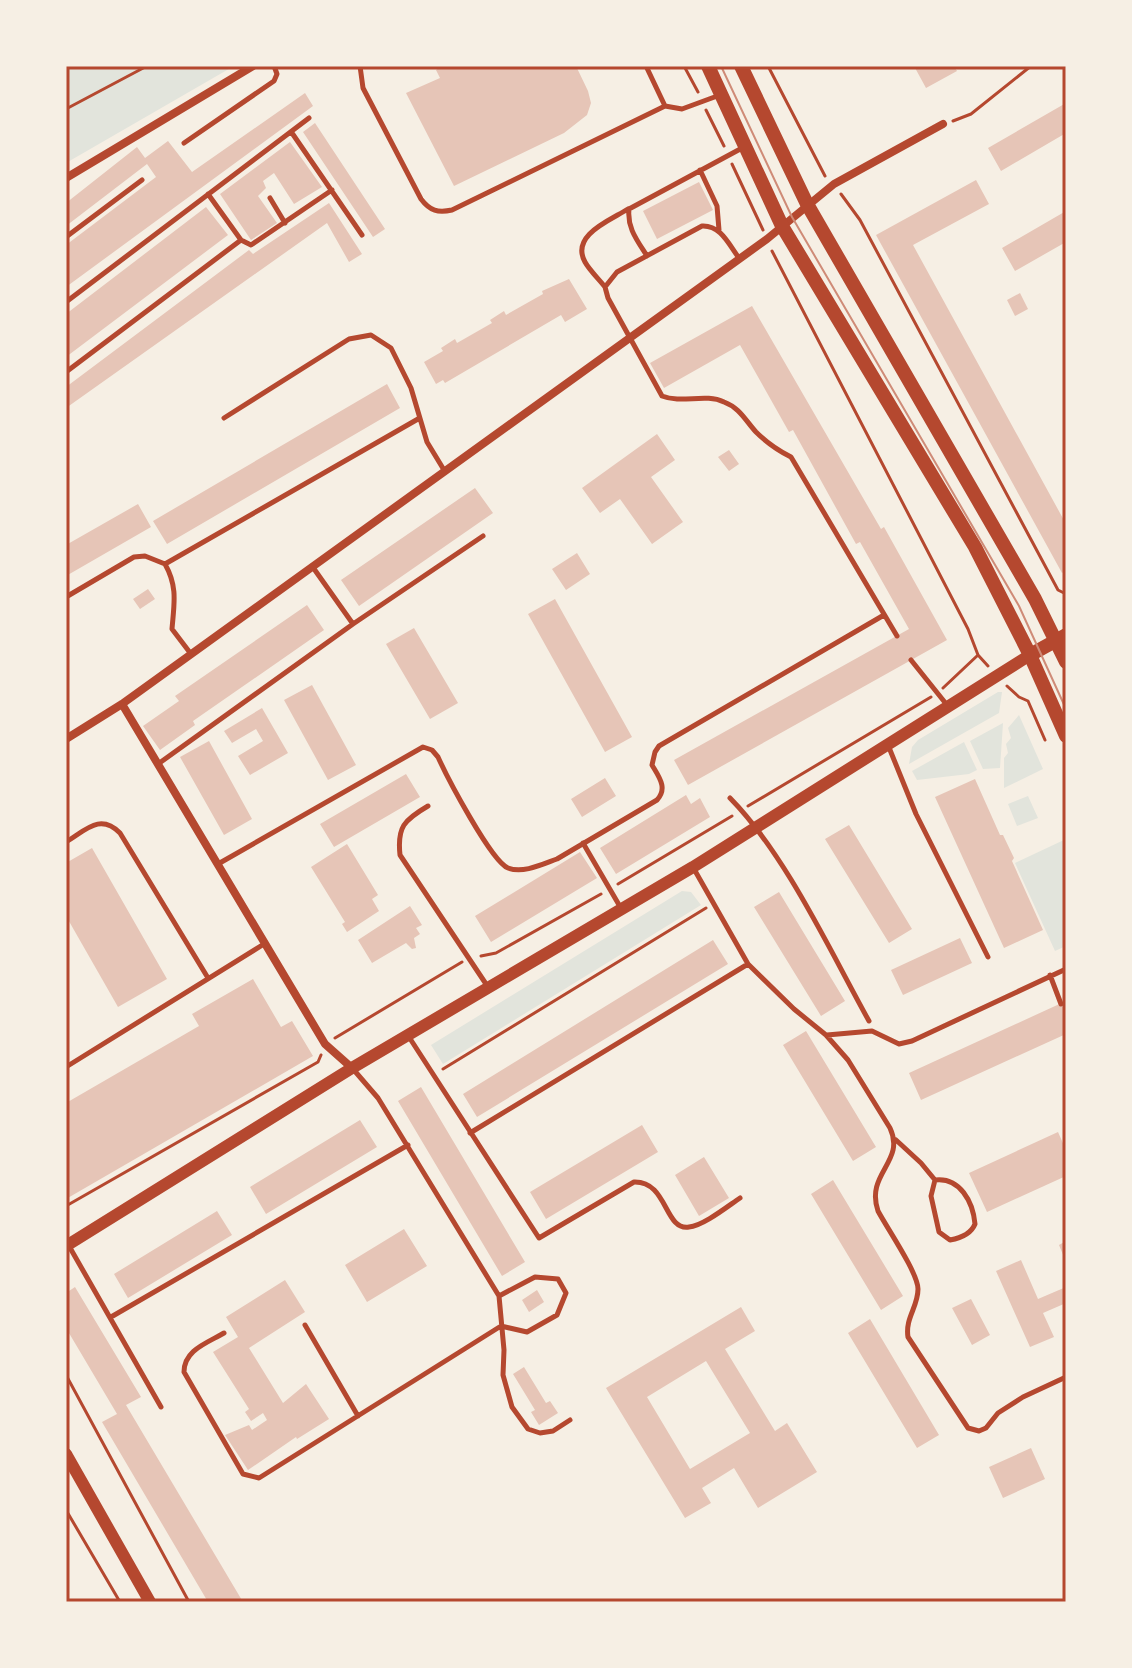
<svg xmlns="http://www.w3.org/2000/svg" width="1132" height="1668" font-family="Manrope,sans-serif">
<rect width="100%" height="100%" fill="#f6efe4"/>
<path fill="#e2e4dc" d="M66,66H234L66,163Z
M998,692H1002L999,713L909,764L912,747L918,740Z
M1019,715L1043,769L1004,788V758L1008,753L1006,744L1011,738L1008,728Z
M1003,723L1000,768L983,769L970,741Z
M964,742L977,770L969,774L917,780L912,771Z
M1028,796L1038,818L1017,826L1008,804Z
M1066,839V946L1055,951L1015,863Z
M682,891L691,892L701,905L443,1064L431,1045Z"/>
<path fill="#e6c5b7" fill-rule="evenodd" d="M441,66H576L588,91L591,103L587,115L564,133L454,186L406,93L440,78L436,70Z
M914,66H954L957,71L926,88Z
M305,93L313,106L66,287V245L156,177L147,164L66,226V203L137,147L145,158L168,141L192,172Z
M1066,103V133L1001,171L988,148Z
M315,123L385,229L373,237L303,132Z
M290,142L322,187L294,204L274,173L263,181L266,188L258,196L277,223L251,240L220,194Z
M976,180L989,204L913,245L1066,524V570L1062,573L876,235Z
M699,182L713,210L657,239L643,211Z
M329,203L362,254L349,262L327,223L66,408V387L249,250L253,254Z
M206,207L228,235L66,357V314Z
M1066,211V242L1015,271L1002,248Z
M569,279L587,309L565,322L561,315L445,383L443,380L436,384L424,362L443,351L441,348L455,339L457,343L492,323L490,320L504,311L506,315L543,294L542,291Z
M1020,293L1028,309L1015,316L1007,300Z
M752,306L881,529L884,527L947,640L688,785L674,760L909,629L860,542L856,544L793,430L789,432L740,345L664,388L650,363Z
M387,384L400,408L167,544L153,521Z
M657,434L675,460L651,477L683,522L652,544L620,499L600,513L582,488Z
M729,450L739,464L729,471L718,457Z
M475,488L493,513L359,606L341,580Z
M138,504L151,527L66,576V545Z
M577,553L590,574L566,590L552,569Z
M148,589L155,599L140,609L133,599Z
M555,599L632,737L605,752L528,614Z
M307,605L324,630L193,721L195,725L160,750L143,726L179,701L175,696Z
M414,628L458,703L430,719L386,644Z
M312,685L356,765L328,780L284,700Z
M262,708L288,753L250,775L238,756L263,741L256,729L232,743L224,731Z
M209,741L252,819L224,835L180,757Z
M406,774L420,797L334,847L320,824Z
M605,778L616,796L582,817L571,799Z
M975,779L1000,835H1003L1014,858L1012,861L1043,930L1004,948L935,797Z
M686,795L691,804L700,798L710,817L616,874L600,848Z
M849,825L912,929L889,943L825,839Z
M347,844L378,895L372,899L379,911L347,932L342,924L345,922L311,867Z
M92,848L167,979L118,1007L66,916V863Z
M580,852L597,878L491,942L475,916Z
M779,892L845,1001L821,1016L754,907Z
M410,906L422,925L416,928L420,934L414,938L416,948L412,949L406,943L372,963L358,940Z
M960,938L972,963L903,995L891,970Z
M713,940L728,964L477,1117L463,1094Z
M253,979L281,1027L292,1021L313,1056L66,1199V1103L199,1026L192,1014Z
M1066,1001V1034L921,1100L909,1073Z
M806,1031L876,1147L853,1161L783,1045Z
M421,1087L525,1262L502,1276L398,1101Z
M360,1120L377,1147L266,1214L250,1187Z
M642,1125L658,1152L546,1219L530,1192Z
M1058,1132L1066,1150V1176L987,1212L969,1173Z
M704,1157L729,1198L699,1216L675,1175Z
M833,1180L903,1296L881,1310L811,1194Z
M217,1211L232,1235L128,1298L114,1274Z
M404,1229L427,1266L367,1302L345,1265Z
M1066,1241V1262L1059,1245Z
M1021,1260L1038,1299L1066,1287V1303L1043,1313L1054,1337L1030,1347L996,1271Z
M285,1280L305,1312L249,1348L283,1403L306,1384L329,1419L297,1439L296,1437L248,1470L225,1435L249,1425L252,1430L267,1420L263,1413L251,1421L245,1412L249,1409L213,1352L238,1337L226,1317Z
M75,1287L141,1397L126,1405L243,1602H208L102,1422L117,1414L66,1328V1293Z
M537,1290L544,1302L529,1312L522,1300Z
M971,1299L990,1335L972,1345L952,1308Z
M741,1307L755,1331L725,1349L775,1431L787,1423L817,1472L758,1508L734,1468L702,1488L711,1503L685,1518L606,1388ZM706,1361L750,1433L690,1469L647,1397Z
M870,1319L939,1435L917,1448L848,1333Z
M524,1367L546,1403L550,1401L558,1413L539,1425L531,1412L535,1410L513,1374Z
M1031,1448L1045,1479L1003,1498L989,1467Z"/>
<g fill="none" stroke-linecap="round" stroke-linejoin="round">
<path stroke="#b5482f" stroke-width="3" d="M684,66L698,92
M768,66L825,176
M66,109L147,66
M706,110L724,146
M953,121L971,114L1031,66
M732,164L763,230
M841,194L860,220L1058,590L1066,594
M772,251L968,629L978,655L988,666
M1007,686L1019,697L1028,701L1045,740
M943,688L978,655
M748,806L931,697
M618,884L732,816
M481,956L496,953L601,894
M335,1038L462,962
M443,1069L706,908
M66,1206L318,1062L321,1055
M66,1375L189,1602
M66,1510L120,1602"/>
<path stroke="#b5482f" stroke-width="5" d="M360,66L363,88L421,199C430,211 438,213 452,210L665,106L682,109L720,95
M646,66L665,106
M292,133L362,235
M184,143L274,81L277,74L274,66
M700,170L717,206L719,230
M208,194L241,240L251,245L332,190
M270,198L285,223
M66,237L142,180
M647,256C637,240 627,228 629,209L744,147
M739,258C729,245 721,225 702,226L617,272L605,287L608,298L662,396C682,404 705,393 724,402C740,408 745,420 756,432C767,443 777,450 791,457L897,636
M605,287C599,279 590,271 585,262C570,235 611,220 628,209
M66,302L309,118
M66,372L241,240
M224,418L349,339L371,335L391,348L411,388L427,442L444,470
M165,564C178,587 174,604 172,629L191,654
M66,597L134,557L145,556L165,564L418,419
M353,624L483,536
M911,660L947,705
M888,745L916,814L988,957
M158,764L353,624L312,566
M730,798C786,855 830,951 869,1021
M428,806C404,820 397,827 400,855L488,987
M66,842C86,830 100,813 120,833L208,978
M583,843L622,910
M218,864L423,747L432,750L438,757C447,777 491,861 508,868C523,874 543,864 557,859L657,800C668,788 659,777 652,765L655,752L659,746L884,615
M694,869L748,964L794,1009L826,1035L848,1060L890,1128C906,1162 865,1173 878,1211C887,1228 918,1273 918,1289C918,1307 905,1318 908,1337L968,1428L979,1431L986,1428L998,1413L1023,1397L1066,1377
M1050,975L1061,1004
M827,1035L872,1031L899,1044L912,1041L1066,969
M409,1037L539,1238L634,1182C668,1181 664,1231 689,1227C703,1226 728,1206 740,1198
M66,1067L264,944
M353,1069L378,1098L499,1296L504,1350L503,1375L512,1407L528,1429L540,1433L553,1431L570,1420
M470,1133L748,964
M896,1140L921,1163L935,1180C960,1177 973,1202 975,1224C971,1234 961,1238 950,1240L939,1232L931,1196L935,1180
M69,1246L161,1407
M111,1317L408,1145
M305,1325L358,1416
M224,1333C207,1343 184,1350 184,1372L243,1474L259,1478L501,1326L527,1332L557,1315L566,1293L558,1279L535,1277L499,1296"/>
<path stroke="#b5482f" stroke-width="8" d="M66,178L253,66
M122,704L325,1044L352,1068
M66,739L122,704L767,239L834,184L943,124"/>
<path stroke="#b5482f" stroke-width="12" d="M66,1246L352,1068L693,867L1030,655
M66,1454L150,1602"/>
<path stroke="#b5482f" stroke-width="14" d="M708,66L782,226L975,547L1030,655L1066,736
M741,66L807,204L1035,599L1066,662
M1030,655L1066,635"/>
<path stroke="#cf8b77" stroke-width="2" d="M721,66L792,217L1019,606L1066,709"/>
</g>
<rect width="1132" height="1668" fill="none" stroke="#f6efe4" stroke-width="136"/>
<rect x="68" y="68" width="996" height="1532" fill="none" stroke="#b5482f" stroke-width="3"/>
</svg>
